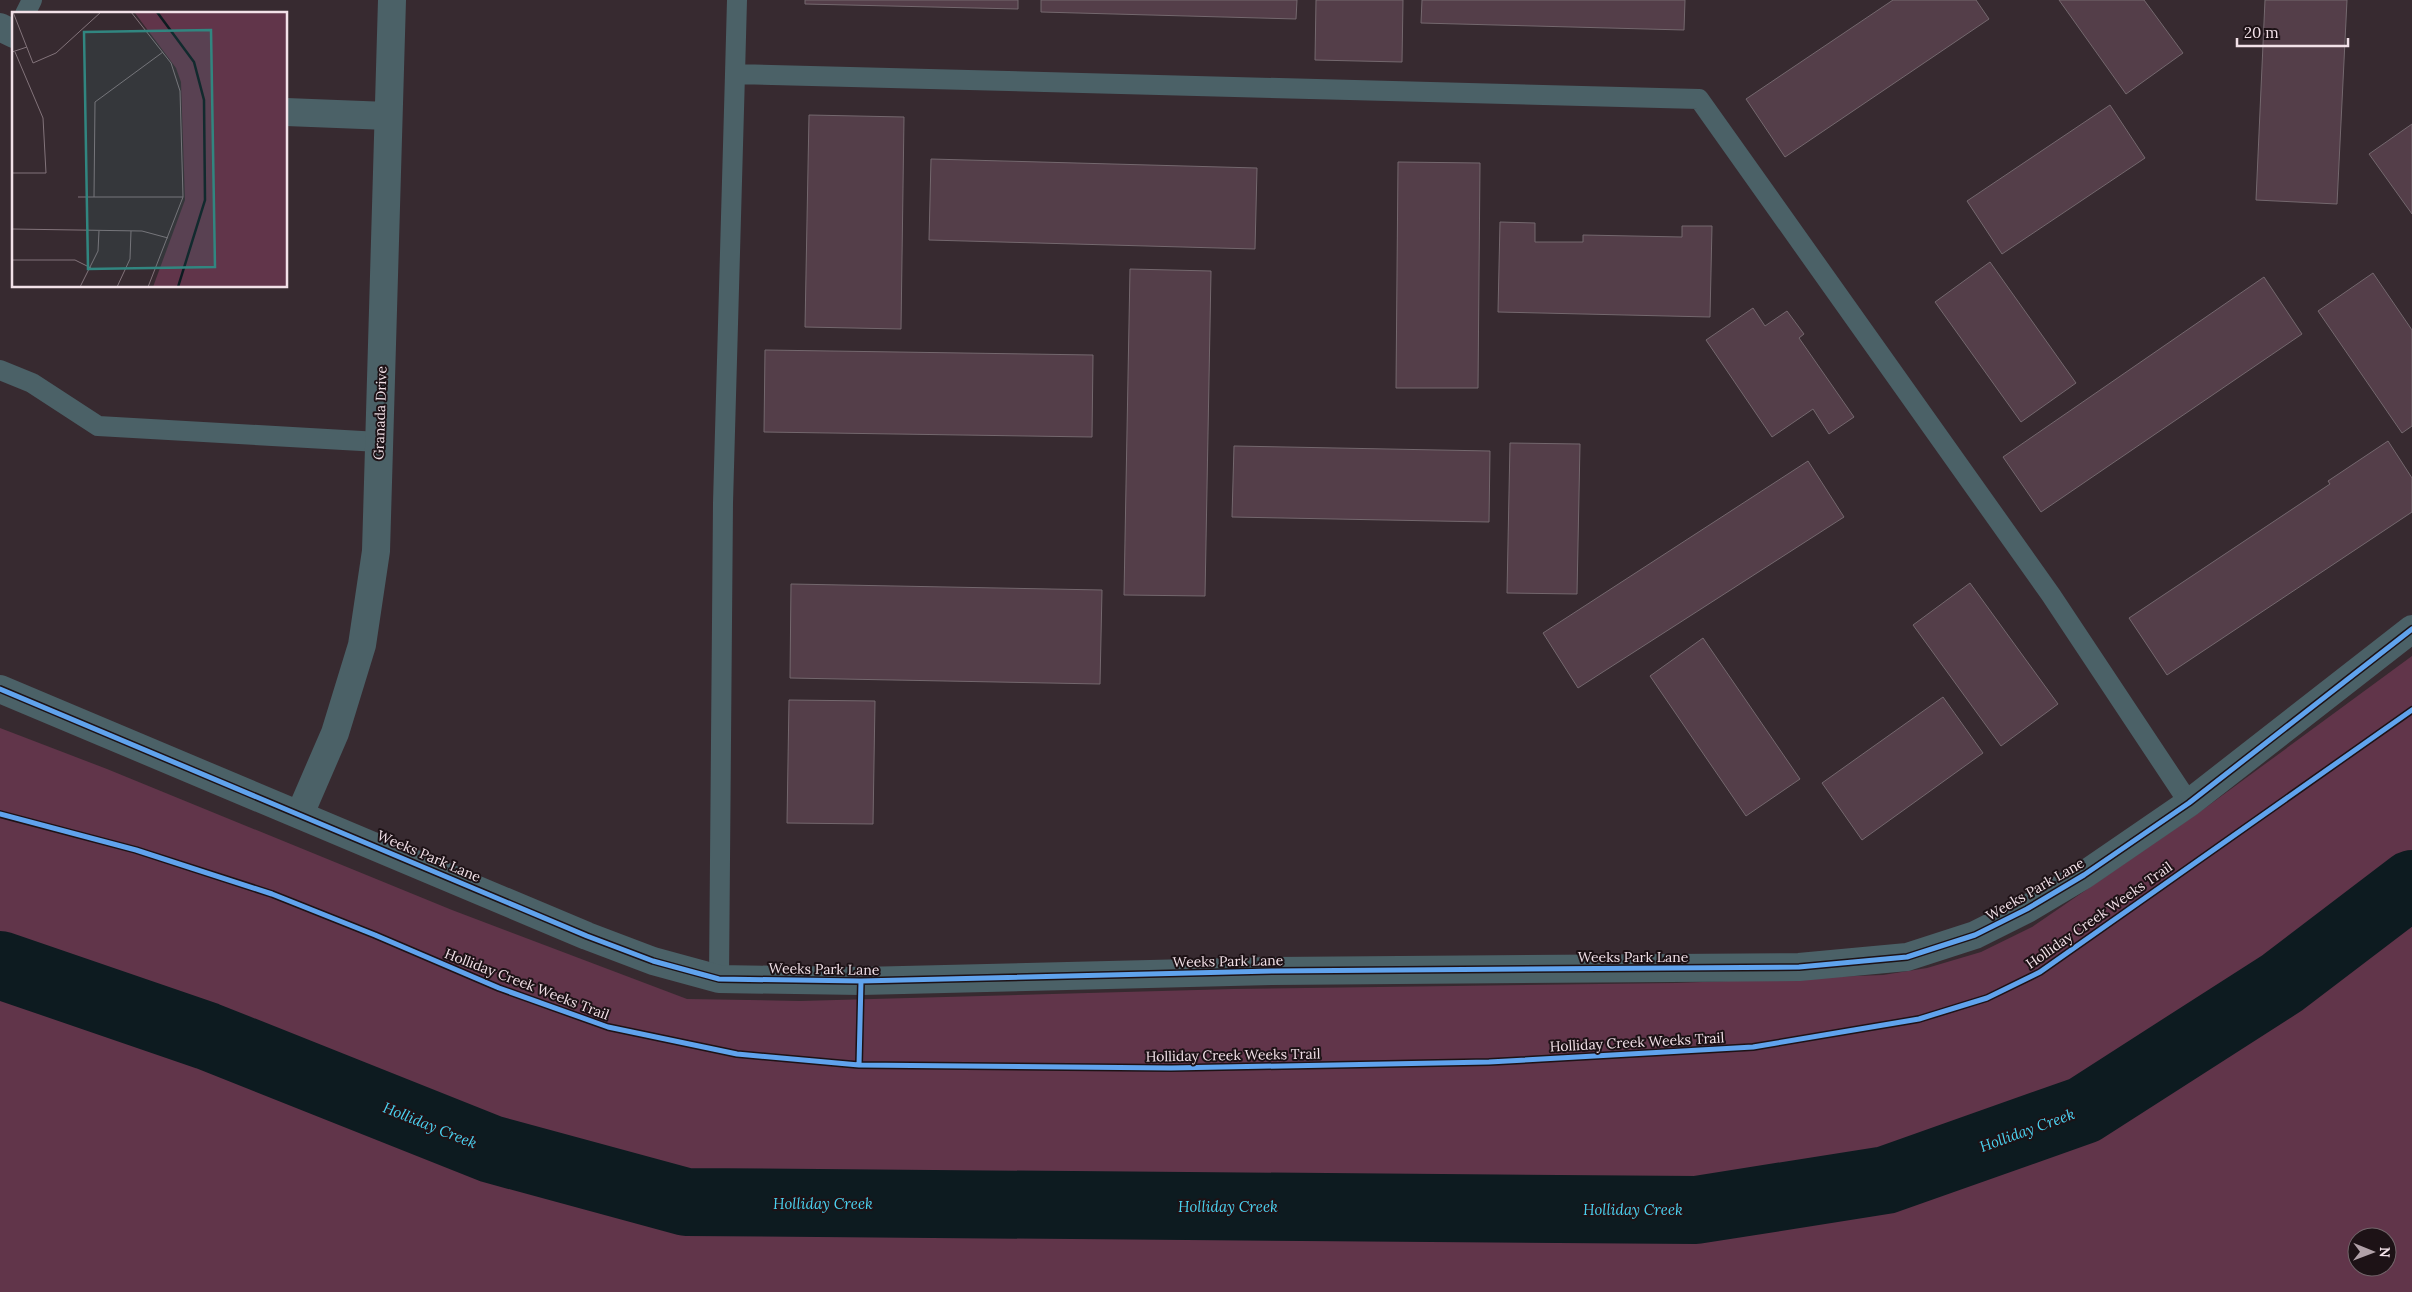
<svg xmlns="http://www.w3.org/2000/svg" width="2412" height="1292" font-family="Lora,serif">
<rect width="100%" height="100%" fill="#372a30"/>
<path fill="#61354a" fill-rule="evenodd" d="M2412,656V1292H0V728L107,769L452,910L687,999L800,1001L1233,989L1676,983L1883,975L1927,968L1981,952L2032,927L2197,814ZM2357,1237H2387V1267H2357Z"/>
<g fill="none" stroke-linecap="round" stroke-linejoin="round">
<path stroke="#0d1b20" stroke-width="68" d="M0,965L207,1036L491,1149L686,1202L1696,1210L1886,1180L2084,1110L2282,983L2412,884"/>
</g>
<path fill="#543e49" stroke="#74686e" d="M805,0H1018V9L805,4Z
M1041,0H1297L1296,19L1041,12Z
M1316,0H1403L1402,62L1315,60Z
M1422,0H1685L1684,30L1421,23Z
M1893,0H1976L1989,19L1785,157L1746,99Z
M2059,0H2144L2183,53L2126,94Z
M2265,0H2347L2337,204L2256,200Z
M2110,105L2145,158L2002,254L1967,201Z
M809,115L904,117L901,329L805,327Z
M2412,124V214L2369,154Z
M931,159L1257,168L1255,249L929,240Z
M1398,162L1480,163L1478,388H1396Z
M1500,222L1535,223V242H1583V235L1682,237V226H1712L1710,317L1498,312Z
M1990,262L2076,383L2021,422L1935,302Z
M1130,269L1211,271L1205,596L1124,595Z
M2373,273L2412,330V426L2402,433L2318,311Z
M2264,277L2302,334L2041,512L2003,457Z
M1753,308L1765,326L1787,311L1804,334L1799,338L1854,417L1829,434L1813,409L1772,437L1706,340Z
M765,350L1093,355L1092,437L764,432Z
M2388,441L2412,478V512L2167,675L2129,618L2330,484L2328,481Z
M1510,443L1580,444L1577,594L1507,593Z
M1234,446L1490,451L1489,522L1232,517Z
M1808,461L1844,517L1578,688L1543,633Z
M1970,583L2058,704L2001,746L1913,625Z
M791,584L1102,590L1100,684L790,678Z
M1703,638L1800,779L1746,816L1650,676Z
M1943,697L1983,753L1862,840L1822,783Z
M789,700L875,701L873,824L787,823Z"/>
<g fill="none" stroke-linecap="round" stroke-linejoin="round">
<path stroke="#4b6167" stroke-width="20" d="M25,14L32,0
M735,74L737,0
M0,370L32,383L98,426L379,442
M719,979L723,503L735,74L1699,99L2051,595L2189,803"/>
<path stroke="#4b6167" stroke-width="28" d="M0,27L14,34
M286,112L388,116
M0,689L587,936L653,961L719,979L861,981L1273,971L1799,967L1907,957L1975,935L2027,909L2084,875L2189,803L2412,629
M300,814L335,733L362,645L376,551L392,0"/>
<g stroke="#1d1216" stroke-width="8">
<path id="cycleway" d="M0,689L587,936L653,961L719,979L861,981L1273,971L1799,967L1907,957L1975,935L2027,909L2084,875L2189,803L2412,629
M0,814L136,850L272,894L375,935L499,988L608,1027L737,1054L859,1065L1171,1068L1489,1062L1753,1047L1919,1019L1987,998L2040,972L2412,710
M859,1065L861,981"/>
</g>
<use href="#cycleway" stroke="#60a3ed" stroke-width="5"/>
</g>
<g text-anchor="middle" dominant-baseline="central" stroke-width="4" stroke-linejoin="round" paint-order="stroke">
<g font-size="14" fill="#f2e1e8" stroke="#1d1216">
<text transform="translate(380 413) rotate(-88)">Granada Drive</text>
<text transform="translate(429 856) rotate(23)">Weeks Park Lane</text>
<text transform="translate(2035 889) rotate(-30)">Weeks Park Lane</text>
<text transform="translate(2099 915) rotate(-35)">Holliday Creek Weeks Trail</text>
<text x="1633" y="957">Weeks Park Lane</text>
<text transform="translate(1228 961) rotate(-1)">Weeks Park Lane</text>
<text transform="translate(824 969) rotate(1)">Weeks Park Lane</text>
<text transform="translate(527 984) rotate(21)">Holliday Creek Weeks Trail</text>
<text transform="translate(1637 1042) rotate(-3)">Holliday Creek Weeks Trail</text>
<text transform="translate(1233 1055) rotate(-1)">Holliday Creek Weeks Trail</text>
</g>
<g font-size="15" font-style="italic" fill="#4ad2f0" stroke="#1d1216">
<text transform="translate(430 1125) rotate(22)">Holliday Creek</text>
<text transform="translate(2027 1130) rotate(-20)">Holliday Creek</text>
<text x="823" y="1203">Holliday Creek</text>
<text x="1228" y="1206">Holliday Creek</text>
<text x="1633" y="1209">Holliday Creek</text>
</g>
</g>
<g transform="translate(12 12)">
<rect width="275" height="275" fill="#372a30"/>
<path d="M275,0V275H141L173,188L169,70L164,56L123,1Z" fill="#61354a"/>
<path fill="none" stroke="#0d1b20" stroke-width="2.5" d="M145,0L182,50L192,88L193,188L166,275"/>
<path fill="none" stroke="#82737a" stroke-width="1" d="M1,0L21,51L44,41L89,0M119,0L159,51L168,79L171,185L136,275M0,40L15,35M151,40L83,90L82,185H171M0,161H34L31,106L3,40M66,185H82M0,217L130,219L156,226M0,248H63L79,256M16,275H48M68,275L86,239L87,219M105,275L118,247L119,219"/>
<path fill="#318680" fill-opacity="0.15" stroke="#318680" stroke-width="2.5" d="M199,18L203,255L76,257L72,20Z"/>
<rect width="275" height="275" fill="none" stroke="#f2e1e8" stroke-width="2.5"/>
</g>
<g transform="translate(2372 1252) rotate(91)"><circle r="24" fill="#1d1216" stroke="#72656a"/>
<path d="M0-4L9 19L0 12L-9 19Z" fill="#b1a1a8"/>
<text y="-8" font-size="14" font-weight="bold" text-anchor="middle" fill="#f2e1e8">N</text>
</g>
<path d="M2237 38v8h111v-8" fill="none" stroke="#f2e1e8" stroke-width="2.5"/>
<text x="2244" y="38" font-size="15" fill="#f2e1e8" stroke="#1d1216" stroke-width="4" paint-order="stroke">20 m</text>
</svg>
